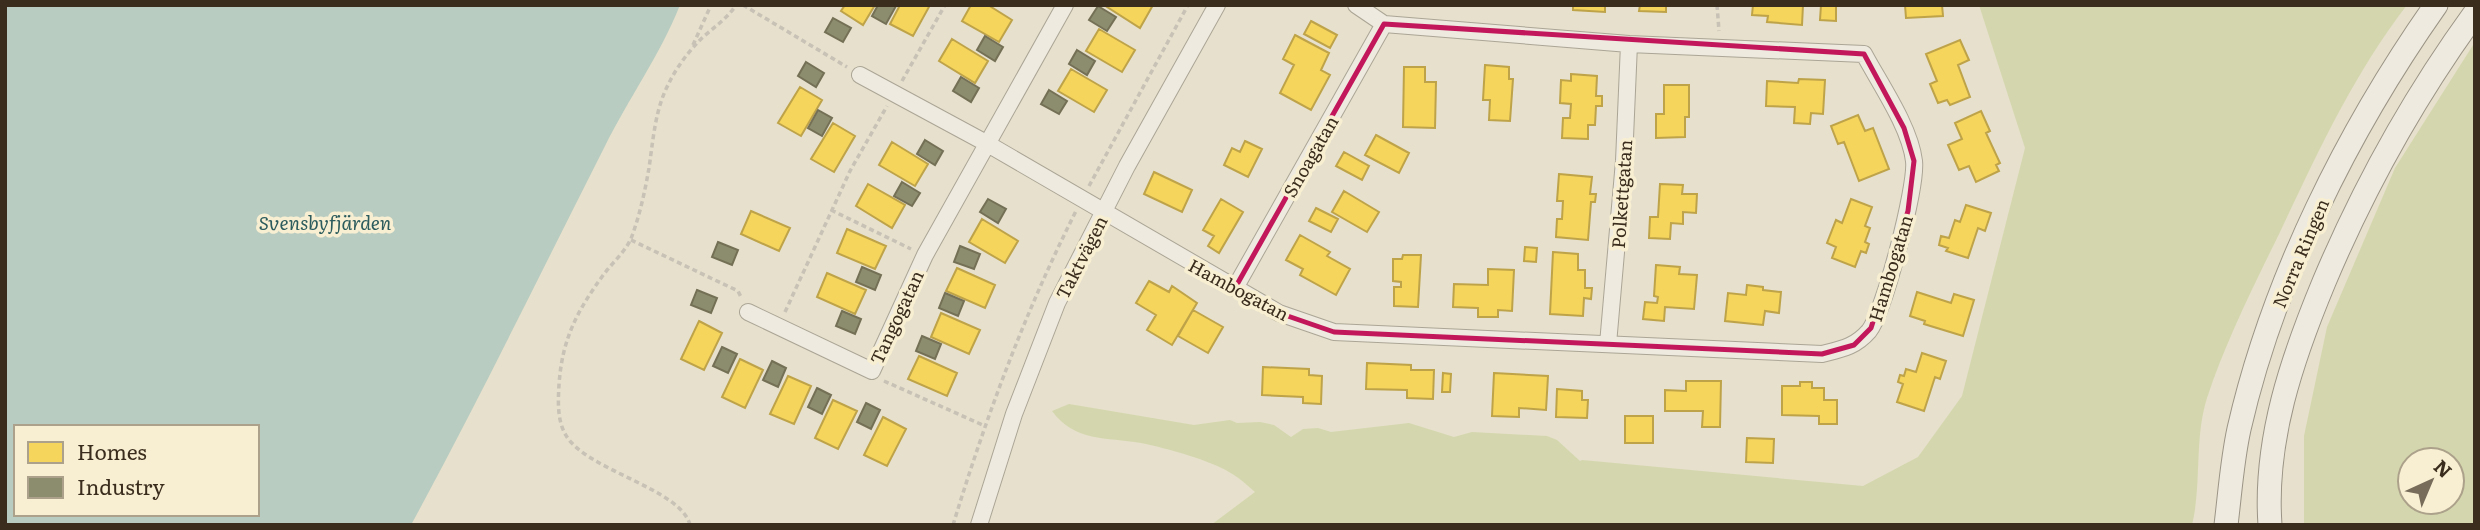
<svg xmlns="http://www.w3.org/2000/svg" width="2480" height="530" font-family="Literata,serif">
<rect width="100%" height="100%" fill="#e6e0cc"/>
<path fill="#d4d7ae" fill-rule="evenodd" d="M1979,5H2407C2353,75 2317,154 2280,232C2254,285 2225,343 2207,398C2194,439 2202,484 2192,525H1211L1255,492C1249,487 1242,480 1234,475C1214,461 1166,448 1141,443C1106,437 1075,442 1052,411L1069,404L1194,425L1230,420L1237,423L1260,422L1274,425L1291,437L1303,429L1318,428L1331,432L1409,423L1454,437L1472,432L1547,436L1557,440L1580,461L1582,460L1863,486L1918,457L1962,396L2025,148Z
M2475,42V525H2304V436L2327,327L2395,168ZM2410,460H2452V502H2410Z"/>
<path fill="#b8ccc1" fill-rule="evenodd" d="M5,5H680C660,55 629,98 605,146C541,272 479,400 411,525H5ZM16,427H257V514H16Z"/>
<path fill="#f6d55c" stroke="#bea349" stroke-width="2" d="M845,5H875L863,25L841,11Z
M900,5H930L913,36L890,24Z
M971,5H988L1012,20L999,42L962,21Z
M1104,5H1153L1140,28Z
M1573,5H1605V12L1573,10Z
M1640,5H1666V12L1639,11Z
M1753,5H1803L1802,25L1767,22L1768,16L1752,15Z
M1821,5H1836V21L1820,20Z
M1905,5H1942L1943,16L1906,18Z
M1311,21L1337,35L1330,48L1304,34Z
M1099,29L1135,50L1122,72L1086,51Z
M1295,35L1329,53L1321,70L1330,75L1311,110L1280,93L1294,65L1283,59Z
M952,39L988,61L975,83L939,61Z
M1960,40L1969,60L1958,65L1970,97L1950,105L1947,100L1938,103L1930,84L1937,81L1926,54Z
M1485,65L1509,67V79H1513L1510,121L1489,120L1490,100H1483Z
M1404,67H1425V82H1436L1435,128L1403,127Z
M1071,69L1107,90L1094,112L1058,91Z
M1571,74L1597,76L1596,96H1602V106H1596L1595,125H1588V139L1562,138L1563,118H1570L1571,104L1560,103L1561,80L1571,81Z
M1799,79L1825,80L1823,114L1811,113L1810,124L1794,123L1795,107L1766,106L1767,81L1798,83Z
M1664,85H1689V117H1685V137L1656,138V114H1664Z
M800,87L822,100L801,136L778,123Z
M1981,111L1990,131L1986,133L2000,163L1996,165L1999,171L1976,182L1969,166L1959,170L1948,145L1962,139L1955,123Z
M1858,115L1865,131L1873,128L1889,169L1859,181L1844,142L1838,144L1831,126Z
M833,123L855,136L834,172L811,159Z
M1376,135L1409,153L1399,173L1365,155Z
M1245,141L1262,149L1248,177L1224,165L1232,148L1240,152Z
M892,142L928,164L915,186L879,165Z
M1344,152L1369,166L1362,180L1336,166Z
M1154,172L1192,190L1182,212L1144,194Z
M1559,174L1592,177L1590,194H1596L1595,202H1591L1588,240L1556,237L1557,219H1562L1563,201H1557Z
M868,184L905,205L892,228L856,206Z
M1660,184L1683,185L1682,194H1697L1696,213L1683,212V224L1671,223L1670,239L1649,238L1650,217H1658Z
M1344,191L1379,212L1367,232L1332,212Z
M1221,199L1243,212L1219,253L1208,246L1214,236L1203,230Z
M1851,199L1872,207L1865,226L1870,228L1865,242L1869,244L1866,253L1861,251L1855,267L1832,258L1836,247L1827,243L1836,220L1842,223Z
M1966,205L1991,213L1985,231L1978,228L1968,258L1946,251L1948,248L1939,245L1941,236L1949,238L1955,220L1960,222Z
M1316,208L1338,219L1331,232L1309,221Z
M751,211L790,228L779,251L741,234Z
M982,219L1018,241L1005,263L969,242Z
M847,229L886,246L875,269L837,253Z
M1300,235L1330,252L1327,256L1350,269L1336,295L1300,275L1303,269L1286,260Z
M1525,247L1537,248L1536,262L1524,261Z
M1553,252L1578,254V270H1585V288H1592L1591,299L1584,298L1583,316L1550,314Z
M1403,255H1421L1418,307L1394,306V287H1401V282L1393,281V259H1402Z
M1656,265L1680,267L1679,274L1697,275L1694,309L1665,307L1664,321L1643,319L1645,302L1657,303L1658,297L1654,296Z
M957,268L995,285L985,308L946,291Z
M1488,269L1514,270L1512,311L1498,310V317H1478V308L1453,307L1454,284L1488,285Z
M827,273L866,290L855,314L817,297Z
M1149,281L1169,292L1172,286L1197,303L1172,345L1147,330L1156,315L1136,303Z
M1747,285L1763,287V290L1781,292L1779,313L1765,311L1763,325L1725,321L1728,293L1746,295Z
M1917,292L1951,303L1954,294L1974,300L1963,336L1924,324L1925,321L1910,316Z
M1193,310L1223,327L1208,353L1178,336Z
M941,313L980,330L969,354L931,337Z
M699,321L722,333L704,370L681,359Z
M1922,353L1946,361L1940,379L1935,377L1924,411L1897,402L1903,384L1898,382L1900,375L1904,376L1906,369L1916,372Z
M919,356L957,373L947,396L908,379Z
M740,359L763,370L745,408L722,397Z
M1367,363L1411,365V370H1434L1433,399L1407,398V390L1366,389Z
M1263,367L1309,369V375L1322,376L1321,404L1303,403V397L1262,395Z
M1443,373L1451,374L1450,392H1442Z
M1494,373L1548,376L1546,410L1519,408V417L1492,416Z
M788,376L811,386L794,424L770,414Z
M1686,381H1721L1720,427H1702L1703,411H1665V390L1686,391Z
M1800,382H1812V388H1824V400H1837V424H1819V416L1782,415V386H1800Z
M1557,389L1582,391V400H1588L1587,418L1556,417Z
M833,400L857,411L838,449L815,438Z
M1625,416H1653V443H1625Z
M883,417L906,429L887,466L864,455Z
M1747,438L1774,439L1773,463L1746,462Z"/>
<path fill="#8c8c6e" stroke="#747056" stroke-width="2" d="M878,5L896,6L886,24L872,16Z
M1098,6L1116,17L1107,31L1089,20Z
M833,18L851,28L843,42L825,32Z
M985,36L1003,47L995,61L977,50Z
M1077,50L1095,61L1087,75L1069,64Z
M806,62L824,73L816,87L798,76Z
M961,77L979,88L971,102L953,91Z
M1049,90L1067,101L1059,114L1041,104Z
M818,110L832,118L822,136L808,128Z
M925,140L943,151L935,165L917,154Z
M902,182L920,193L912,206L894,196Z
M988,199L1006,209L998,223L980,212Z
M718,242L738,250L732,265L712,257Z
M960,246L980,254L974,269L954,262Z
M862,267L881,275L875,290L856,282Z
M697,290L717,298L711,313L691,305Z
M945,293L964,301L958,316L939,308Z
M842,311L861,319L855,334L836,326Z
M922,336L941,344L935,359L916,351Z
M722,347L737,354L728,373L713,366Z
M772,361L786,368L778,387L763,380Z
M817,388L831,395L822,414L808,407Z
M866,403L880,410L871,429L857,422Z"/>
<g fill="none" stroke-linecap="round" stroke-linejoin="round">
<g stroke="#aba596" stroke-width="18">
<path id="street" d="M860,75L986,143L1279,313L1334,332L1822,354C1842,349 1855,347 1869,331C1884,312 1917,186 1914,161C1910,127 1880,84 1864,54L1629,44L1384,24L1356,5
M1235,288L1384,24
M748,312L872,371L925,255L1065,5
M1608,344L1624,161L1629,44
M979,525L1014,414L1057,303L1127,166L1217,5"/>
</g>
<g stroke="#9b9486" stroke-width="25">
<path id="secondary" d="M2226,525C2230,493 2232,461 2239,429C2273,280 2348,130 2436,5
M2270,525C2264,440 2292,359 2324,282C2364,187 2414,97 2475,13"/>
</g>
<path stroke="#c7c1b6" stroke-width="3.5" stroke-dasharray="5 3.5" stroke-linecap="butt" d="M743,5L847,67
M1717,5L1719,31
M693,45L711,5
M902,81L945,5
M1089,186L1188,5
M831,210L911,249
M631,240L738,291L742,299
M785,312L850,171L887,106
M884,381L985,426
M690,525C681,489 589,471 567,437C557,422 558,402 559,385C562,339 577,311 604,274C613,262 627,250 632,236C640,214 645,191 649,168C653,141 655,110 668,85C676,68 688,52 702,38C714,27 727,19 736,5
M953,525C986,417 1025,312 1076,211"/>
<use href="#street" stroke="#eeeadf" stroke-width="16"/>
<use href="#secondary" stroke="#eeeadf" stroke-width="23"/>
</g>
<path fill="none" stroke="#c2185b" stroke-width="5" stroke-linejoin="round" d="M1384,24L1864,54L1904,128L1914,161L1908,211L1871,328L1854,345L1822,354L1334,332L1279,313L1235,288Z"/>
<g text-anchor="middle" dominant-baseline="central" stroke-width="7" stroke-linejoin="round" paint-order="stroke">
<g font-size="18" fill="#3b2d1d" stroke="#f8efd2">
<text transform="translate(1310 156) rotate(-60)">Snoagatan</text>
<text transform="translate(1621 194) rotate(-86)">Polkettgatan</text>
<text transform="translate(2300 253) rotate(-67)">Norra Ringen</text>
<text transform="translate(1081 257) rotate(-63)">Taktvägen</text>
<text transform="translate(1890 268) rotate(-73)">Hambogatan</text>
<text transform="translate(1239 289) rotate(28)">Hambogatan</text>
<text transform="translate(896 317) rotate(-65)">Tangogatan</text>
</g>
<g font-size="19" font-style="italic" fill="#2b5b5c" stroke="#f8efd2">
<text x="325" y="222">Svensbyfjärden</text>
</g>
</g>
<rect width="2480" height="530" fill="none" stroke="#3b2d1d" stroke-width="14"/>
<rect x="14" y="425" width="245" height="91" fill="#f8efd2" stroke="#aca18a" stroke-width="2"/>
<rect x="28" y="442" width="35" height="21" fill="#f6d55c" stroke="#aca18a" stroke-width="2"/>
<text x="77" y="460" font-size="21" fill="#3b2d1d">Homes</text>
<rect x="28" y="477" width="35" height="21" fill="#8c8c6e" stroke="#aca18a" stroke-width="2"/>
<text x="77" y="495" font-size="21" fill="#3b2d1d">Industry</text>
<g transform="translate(2431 481) rotate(44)"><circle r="33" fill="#f8efd2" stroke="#aca18a" stroke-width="2"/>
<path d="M0-5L12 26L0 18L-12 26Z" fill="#776c5a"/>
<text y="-10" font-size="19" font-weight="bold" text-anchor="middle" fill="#3b2d1d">N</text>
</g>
</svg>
